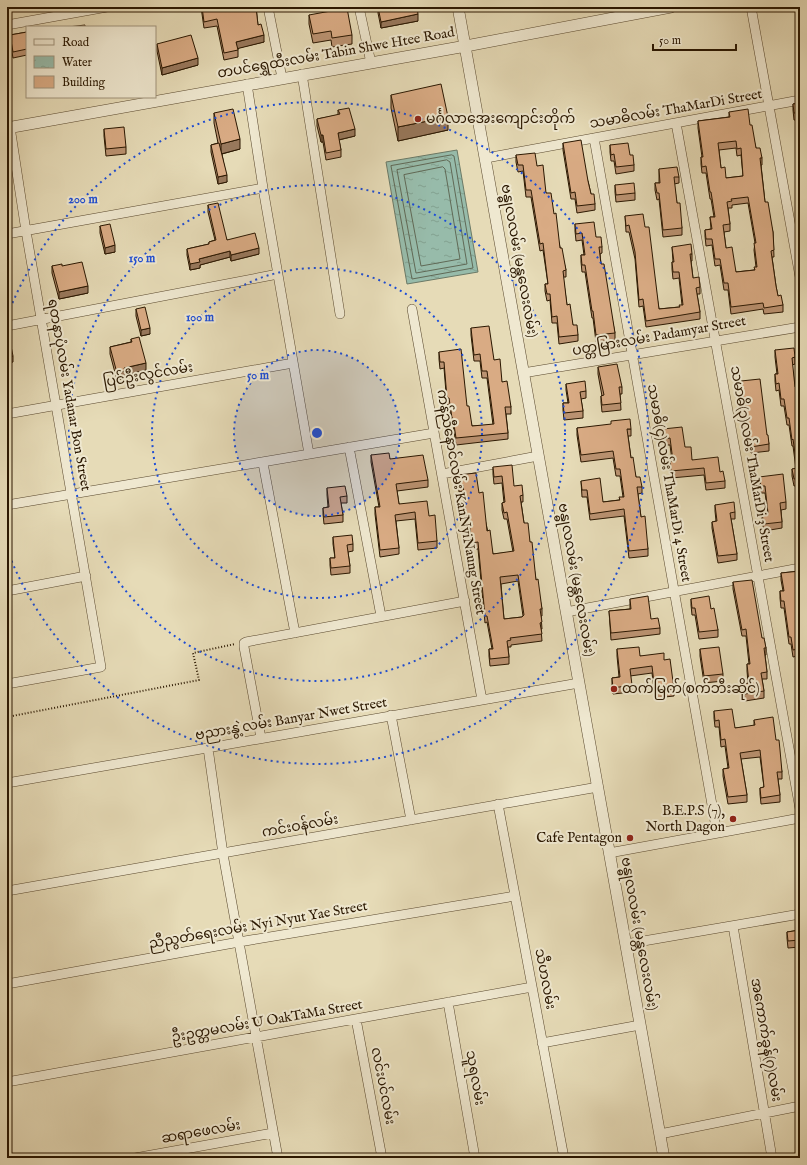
<svg xmlns="http://www.w3.org/2000/svg" width="807" height="1165" font-family="'IM FELL English','Noto Sans Myanmar',serif">
<defs>
<pattern id="water-ripples" width="26" height="14" patternUnits="userSpaceOnUse"><rect width="26" height="14" fill="#97bbaa"/><path d="M2 4q2-2 4 0t4 0M15 11q2-2 4 0t4 0" fill="none" stroke="#82a090"/></pattern>
</defs>
<rect width="100%" height="100%" fill="#e6dbb7"/>
<filter id="stains"><feTurbulence type="fractalNoise" baseFrequency=".005" numOctaves="4"/><feColorMatrix values="0 0 0 0 .2 0 0 0 0 .09 0 0 0 0 .02 0 0 0 .5 -.17"/></filter>
<radialGradient id="worn" r=".72"><stop offset=".6" stop-color="#630" stop-opacity="0"/><stop offset="1" stop-color="#630" stop-opacity=".3"/></radialGradient>
<path fill="url(#water-ripples)" stroke="#6b7966" d="M457,150L478,272L407,284L386,162Z"/>
<g fill="none" stroke-linecap="round" stroke-linejoin="round">
<path stroke="#606956" stroke-width="1" d="M452,155L454,156L473,268L412,279L391,166Z
M447,160L450,162L467,264L416,273L397,170Z
M443,167L445,169L460,259L421,266L404,175Z"/>
<g stroke="#59482e" stroke-width="10">
<path id="minor" d="M268,7L282,78
M359,7L371,63
M751,7L800,277
M7,25L107,7
M302,74L340,314
M247,84L263,188L309,454
M676,123L800,809
M594,138L717,833
M486,158L800,100
M7,234L263,188
M412,309L482,700
M7,326L278,274
M523,373L800,327
M7,414L293,363
M349,447L381,616
M263,463L295,633
M442,474L538,456
M7,505L434,433
M7,591L86,576
M566,612L800,568
M7,684L101,667L26,231L10,127
M391,715L411,820
M261,738L244,647V643L246,642L465,601
M208,748L223,854L278,1158
M7,783L579,683
M498,804L564,1158
M609,853L800,818
M7,891L598,787
M733,926L772,1158
M626,944L800,914
M7,984L239,942L515,896
M448,1002L475,1158
M356,1019L382,1158
M542,1043L640,1025
M7,1082L532,987
M660,1134L800,1106
M135,1158L273,1133"/>
</g>
<g stroke="#59482e" stroke-width="12">
<path id="tertiary" d="M458,7L664,1158
M7,128L466,46L671,7"/>
</g>
<path stroke="#2a1701" stroke-width="2" stroke-dasharray="1 2" stroke-linecap="butt" d="M7,717L199,680L193,653L235,644"/>
<use href="#minor" stroke="#efe8d0" stroke-width="9"/>
<use href="#tertiary" stroke="#efe8d0" stroke-width="11"/>
</g>
<path fill="#bb9372" stroke="#2a1701" fill-rule="evenodd" d="M201,7H256L258,25L264,42L238,48V57L224,60L217,26L204,28Z
M378,7L418,21L381,28L378,13Z
M309,15L352,35V44L332,47L331,40L313,43L309,24Z
M27,32V55L13,58L10,41V35Z
M157,44L198,65L162,75L157,51Z
M391,95L448,130L398,141L391,108Z
M800,103V137H799L797,120H794L793,110V104Z
M338,110L355,136L339,140L341,150V157L326,160L323,142H321L317,126V119L338,115Z
M729,112L750,125L756,148L762,158V165H761L765,202L773,232L774,257H772L776,286L778,296L783,305V312L764,314L763,309L731,314L728,290H724L720,265L715,266L712,245L706,246L705,236V230L711,229L710,217H714L711,199H710L706,173H702L701,164V157H702L698,128V121L729,117ZM736,148L737,156L741,155L743,176L726,178L721,168L719,150ZM748,203L755,243L754,250L756,267L754,270L736,272L726,248L724,232L730,231V224L728,208H732V205Z
M214,113L240,149L222,154L227,182L218,184L211,152V145L218,143L214,123Z
M104,129L126,147V154L106,156L104,136Z
M563,143L588,181L591,194L595,204V210L577,213L575,199H571L563,150Z
M610,145L630,155L634,165V171L616,174L614,161H611L610,152Z
M516,155L537,166L546,193L566,270V277H563L567,305L573,325L578,335V341L559,344L557,323H552L550,300L547,301L545,291V284H548L543,250L540,251L531,197H526L523,171L518,172L516,162Z
M659,169L679,177V183L674,184L677,203L682,228V235L663,237L659,199L657,200L655,190V183H659Z
M615,185L635,193V200L616,202L615,192Z
M208,205L227,240L259,254L231,261L230,257L200,265V268L190,270L187,255V249L209,244V242L215,240L208,212Z
M625,216L645,227L659,309L679,307L682,305L679,278L673,279L672,269V262H673L672,247L692,254V261H691L693,278L700,287V294H697L700,312V319L646,327L643,306L639,307L635,259L629,232H626Z
M575,224L596,237L602,247V253L600,254L601,264L615,333V340L596,342L593,318H592L585,272H582L581,262V255H584L582,240L576,241L575,231Z
M100,226L115,252L105,254L100,233Z
M52,266H62L88,293L59,299L52,273Z
M136,309L150,334L141,336L136,316Z
M471,328L494,360L502,382L511,407V414H506L508,433V439L456,445L453,424L452,425L449,405H447L444,368L440,369L439,359V352L467,406L472,426L493,425L487,378H482L480,361H474L471,335Z
M131,339L146,370L125,375V378L117,380L110,354V347L131,342Z
M775,350L795,357V364L792,365L795,387L800,400V485L794,486L792,476V469H796L793,446H792L789,425H787L784,406H781L779,390L776,391L775,381V374H777L775,357Z
M598,367L622,387V394H620L621,410L602,412L601,402V396H602L598,374Z
M741,381L767,435L769,444V451L751,453L741,388Z
M566,384L586,391V398L581,399L583,411V418L564,420L563,410V403H568L566,390Z
M577,428L631,429V436H628L631,458L636,477L642,487V493L638,494L641,517L648,549V556L629,558L624,516L590,520L587,497H582L581,481L603,502L619,500L623,497L620,476H616L613,458L581,462L577,435Z
M663,429L685,447L692,460L720,472L725,481V488L706,490L704,475L671,478L670,468V461H672L670,445H664L663,436Z
M371,455L390,459L428,480V487L397,491L399,504L429,516L437,541V548L418,550L415,519L396,521L399,548V554L380,557L375,514V507H379L371,462Z
M493,467L514,486L523,495V502H521L524,523L530,542L536,580L542,609V616H541L542,629H541L542,641L511,645V647H508L509,657V664L490,666L489,656V649H492L487,622L485,623L478,549H472L469,529H467L463,491L459,492L458,475L479,493L493,554L513,552L507,519H504L502,510V503H504L502,483L494,484L493,474ZM518,581L523,616L522,617L504,619L501,584Z
M759,477L786,502V509L781,510L782,522V528L764,531L762,521V514H768L765,493H761L759,483Z
M327,488L347,496V503H341L343,515V522L324,524L323,514V508L328,507L327,495Z
M715,505L735,512V519H731L737,554V560L718,563L712,528V522L716,521L715,511Z
M333,537L353,544V551L348,552L350,566V573L331,575L330,565V558H335L333,544Z
M800,571V668H798L797,656L793,657L791,644H789L784,608H781L780,598V591H783L781,580V573Z
M733,582L762,638L766,648V655H765L767,672V679H762L764,691V698L745,701L744,691V684L748,683L747,671V664H749L746,636H742L733,589Z
M630,599L651,619L660,628V634L611,640L609,611L630,609Z
M691,599L711,609L718,630V637L699,639L695,615H692L691,605Z
M617,649L640,656L664,660L674,689V696L655,698L652,673L630,676L632,692L613,694L612,684V678L619,677L617,656Z
M700,649L723,674V681L704,683L700,656Z
M798,701H800V721L798,708Z
M714,711L735,728L754,726V720L776,740L782,772V779H778L780,795V802L761,804L760,794V788L764,787L760,757L741,759L747,795V802L728,804L723,776V769L728,768L725,746L721,747L719,727H715L714,718Z
M800,930V947L788,948L787,938V932Z"/>
<path fill="#98785c" stroke="#2a1701" d="M418,14V21L381,28V22Z
M264,35V42L236,49V42Z
M198,58V65L162,75V68Z
M448,117V130L398,141V127Z
M355,129V136L338,140V133Z
M321,135H323V142H321Z
M240,139V149L221,154V144Z
M227,175V182L218,184V177Z
M115,245V252L105,254V248Z
M259,248V254L231,261V255Z
M230,251V257L200,265V268L190,270V264L199,259Z
M88,286V293L59,299V292Z
M150,328V334L141,336V330Z
M13,356V362L7,364V357Z
M146,363V370L125,375V378L117,380V373L124,368Z"/>
<path fill="#d9ab84" stroke="#2a1701" fill-rule="evenodd" d="M202,7H256L258,25L261,24L264,35L236,42L238,50L224,53L217,19L204,22Z
M378,7H417L418,14L381,22Z
M347,8L352,35L332,38L331,31L313,34L309,15Z
M85,25V27H68Z
M27,32V49L13,52L10,35Z
M191,35L198,58L162,68L157,44Z
M441,84L448,117L398,127L391,95Z
M800,103V130H799L797,113H794L793,104Z
M349,108L355,129L338,133L341,150L326,153L323,135H321L317,119L340,114L338,110Z
M233,109L240,139L221,144L214,113Z
M748,109L750,125H752L756,148H760L762,158H760L765,202H768L773,232L774,250L771,251L776,286L778,296L781,295L783,305L764,308L763,303L731,307L728,283H724L720,259H715L712,239H706L705,230L712,229L710,217H715L711,192H710L706,166L702,167L701,157H703L698,121L730,117L729,112ZM736,141L737,149L741,148L743,176L726,178L725,167L721,168L718,143ZM748,197L756,243H754L757,267H754L755,270L736,272L732,247L726,248L723,225L730,224L727,202L732,201L731,199Z
M124,127L126,147L106,149L104,129Z
M581,140L588,181L591,194H594L595,204L577,206L575,192L571,193L563,143Z
M219,143L227,175L218,177L211,145Z
M628,143L630,155H633L634,165L616,167L614,154L611,155L610,145Z
M535,153L537,166L543,165L546,193H551L554,214L556,213L560,248H562L566,270L563,271L567,305L570,304L573,325H577L578,335L559,337L557,316L552,317L550,294H547L545,284H548L543,243L540,244L531,190H526L523,165H518L516,155Z
M677,167L679,177H674L677,203H680L682,228L663,230L659,193H657L655,183H660L659,169Z
M634,183L635,193L616,195L615,185Z
M218,203L227,240L255,233L259,248L231,255L230,251L199,259L200,262L190,264L187,249L209,244V242L216,240L208,205Z
M643,214L645,227H649L659,309L680,307L679,305H683L679,272H673L672,262H674L672,247L691,244L692,254H690L693,278L699,277L700,287L696,288L700,312L646,321L643,299L639,300L635,252L629,225L626,226L625,216Z
M594,222L596,237H601L602,247H599L601,264H604L615,333L596,335L593,311H592L585,265H582L581,255H585L582,233L576,234L575,224Z
M110,224L115,245L105,248L100,226Z
M82,262L88,286L59,292L52,266L62,264V266Z
M145,307L150,328L141,330L136,309Z
M489,326L494,360L500,359L502,382L507,381L511,407H505L508,433L456,438L453,418H452L449,398H447L444,362H440L439,352L461,349L467,406H469L472,426L494,424L487,371H482L480,354L474,355L471,328Z
M7,336H9L13,356L7,357Z
M139,337L146,363L124,368L125,371L117,373L110,347L132,342L131,339Z
M794,348L795,357L792,358L795,387H798L800,400V478L794,479L792,469L797,468L793,439L792,440L789,418H787L784,399H781L779,383L776,384L775,374H778L775,350Z
M617,364L622,387H619L621,403L602,405L601,396L604,395L598,367Z
M760,379L767,435H768L769,444L751,447L741,381Z
M585,381L586,391L580,392L583,411L564,413L563,403H569L566,384Z
M630,419L631,429H627L631,458L633,457L636,477H640L642,487H637L641,517L645,516L648,549L629,551L624,509L590,514L587,490H582L581,481L600,478L603,502L620,500L619,497H624L620,469H616L613,451L581,455L577,428L611,424V421Z
M682,427L685,447H691L692,460L718,457L720,472L723,471L725,481L706,483L704,468L671,471L670,461H673L670,438L664,439L663,429Z
M389,453L390,459L423,455L428,480L396,484L399,504L427,501L429,516L435,515L437,541L418,543L415,512L395,515L399,548L380,550L375,507H380L371,455Z
M512,465L514,486L522,485L523,495L520,496L524,523H528L530,542H532L536,580L538,579L542,609H540L542,622L540,623L542,634L510,638L511,640L507,641L509,657L490,659L489,649H493L487,616H485L478,542L472,543L469,522H467L463,485H459L458,475L476,473L479,493L483,492L487,531L490,530L493,554L514,551L507,512L504,513L502,503L505,502L502,476L494,477L493,467ZM518,575L524,615L522,617L504,619L500,577Z
M783,474L786,502L780,503L782,522L764,524L762,514L768,513L765,486H761L759,477Z
M345,486L347,496L340,497L343,515L324,517L323,508L329,507L327,488Z
M734,502L735,512L730,513L737,554L718,556L712,522L717,521L715,505Z
M352,535L353,544L347,545L350,566L331,568L330,558H335L333,537Z
M800,571V661H798L797,649L793,650L791,637H789L784,601H781L780,591H784L781,573Z
M752,580L762,638H764L766,648H764L767,672L761,673L764,691L745,694L744,684L749,683L747,664H750L746,629L742,630L733,582Z
M648,596L651,619L658,618L660,628L611,633L609,611L631,609L630,599Z
M709,596L711,609L714,608L718,630L699,632L695,608H692L691,599Z
M639,647L640,656L664,653V660L670,659L674,689L655,692L652,666L630,669L632,685L613,688L612,678L620,677L617,649Z
M719,647L723,674L704,676L700,649Z
M798,701H800V715Z
M732,709L735,728L755,725L754,720L773,717L776,740H779L780,750L782,772H777L780,795L761,798L760,788L764,787L760,750L740,753L747,795L728,797L723,769L729,768L725,739L721,740L719,720L715,721L714,711Z
M800,930V940L788,941L787,932Z"/>
<circle cx="317" cy="433" r="83" fill="#1d4ed8" fill-opacity=".12"/>
<g fill="none" stroke="#1d4ed8" stroke-width="2" stroke-dasharray="2 4">
<circle cx="317" cy="433" r="83"/>
<circle cx="317" cy="433" r="165"/>
<circle cx="317" cy="433" r="248"/>
<path d="M8 314A331 331 0 1 1 8 552"/>
</g>
<g fill="#8f2418" stroke="#efe8d0" stroke-width="1.5">
<circle cx="418" cy="119" r="4"/>
<circle cx="614" cy="689" r="4"/>
<circle cx="733" cy="819" r="4"/>
<circle cx="630" cy="838" r="4"/>
</g>
<g text-anchor="middle" dominant-baseline="central" stroke-width="4" stroke-linejoin="round" paint-order="stroke">
<g font-size="14" fill="#2a1701" stroke="#efe8d0">
<text transform="translate(336 53) rotate(-10)">တပင်ရွှေထီးလမ်း Tabin Shwe Htee Road</text>
<text transform="translate(676 109) rotate(-10)">သမာဓိလမ်း ThaMarDi Street</text>
<text transform="translate(519 261) rotate(80)">ဗန္ဓုလလမ်း (မန္တလေးလမ်း)</text>
<text transform="translate(659 336) rotate(-10)">ပတ္တမြားလမ်း Padamyar Street</text>
<text transform="translate(148 375) rotate(-10)">ပြင်ဦးလွင်လမ်း</text>
<text transform="translate(69 395) rotate(80)">ရတနာပုံလမ်း Yadanar Bon Street</text>
<text transform="translate(752 464) rotate(80)">သမာဓိ(၃)လမ်း ThaMarDi 3 Street</text>
<text transform="translate(669 483) rotate(80)">သမာဓိ(၄)လမ်း ThaMarDi 4 Street</text>
<text transform="translate(461 502) rotate(80)">ကန်ညီနောင်လမ်း KanNyiNaung Street</text>
<text transform="translate(576 580) rotate(80)">ဗန္ဓုလလမ်း (မန္တလေးလမ်း)</text>
<text transform="translate(291 719) rotate(-10)">ဗညားနွဲ့လမ်း Banyar Nwet Street</text>
<text transform="translate(300 826) rotate(-10)">ကင်းဝန်လမ်း</text>
<text transform="translate(258 925) rotate(-10)">ညီညွတ်ရေးလမ်း Nyi Nyut Yae Street</text>
<text transform="translate(639 934) rotate(80)">ဗန္ဓုလလမ်း (မန္တလေးလမ်း)</text>
<text transform="translate(545 979) rotate(79)">သီဟလမ်း</text>
<text transform="translate(267 1021) rotate(-10)">ဦးဥတ္တမလမ်း U OakTaMa Street</text>
<text transform="translate(766 1040) rotate(80)">အကောက်ခွန်(၇)လမ်း</text>
<text transform="translate(475 1078) rotate(80)">သူရလမ်း</text>
<text transform="translate(383 1086) rotate(79)">လင်းပင်လမ်း</text>
<text transform="translate(201 1132) rotate(-10)">ဆရာဖေလမ်း</text>
</g>
<g font-size="14" fill="#2a1701" stroke="#efe8d0" text-anchor="start">
<text x="426" y="119">မင်္ဂလာအေးကျောင်းတိုက်</text>
<text x="622" y="689">ထက်မြက်(စက်ဘီးဆိုင်)</text>
<text x="725" y="811" text-anchor="end">B.E.P.S (7),<tspan x="725" dy="16">North Dagon</tspan></text>
<text x="622" y="838" text-anchor="end">Cafe Pentagon</text>
</g>
</g>
<circle cx="317" cy="433" r="6" fill="#1d4ed8" stroke="#efe8d0" stroke-width="2"/>
<g font-size="12" text-anchor="middle" font-weight="bold" fill="#1d4ed8" stroke="#efe8d0" stroke-width="4" stroke-linejoin="round" paint-order="stroke">
<text x="83" y="203">200 m</text>
<text x="142" y="262">150 m</text>
<text x="200" y="321">100 m</text>
<text x="258" y="379">50 m</text>
</g>
<rect width="807" height="1165" fill="none" stroke="#e6dbb7" stroke-width="24"/>
<rect x="8" y="8" width="791" height="1149" fill="none" stroke="#2a1701" stroke-width="2"/>
<rect x="12" y="12" width="783" height="1141" fill="none" stroke="#2a1701"/>
<rect x="26" y="26" width="130" height="72" fill="#efe8d0" stroke="#a0947d"/>
<rect x="34" y="39" width="20" height="6" fill="#efe8d0" stroke="#a0947d"/>
<text x="62" y="46" font-size="12" fill="#2a1701">Road</text>
<rect x="34" y="56" width="20" height="12" fill="url(#water-ripples)" stroke="#a0947d"/>
<text x="62" y="66" font-size="12" fill="#2a1701">Water</text>
<rect x="34" y="76" width="20" height="12" fill="#d9ab84" stroke="#a0947d"/>
<text x="62" y="86" font-size="12" fill="#2a1701">Building</text>
<path d="M653 44v6h83v-6" fill="none" stroke="#2a1701" stroke-width="2"/>
<text x="659" y="44" font-size="12" fill="#2a1701" stroke="#efe8d0" stroke-width="3" paint-order="stroke">50 m</text>
<rect width="100%" height="100%" filter="url(#stains)"/>
<rect width="100%" height="100%" fill="url(#worn)"/>
</svg>
